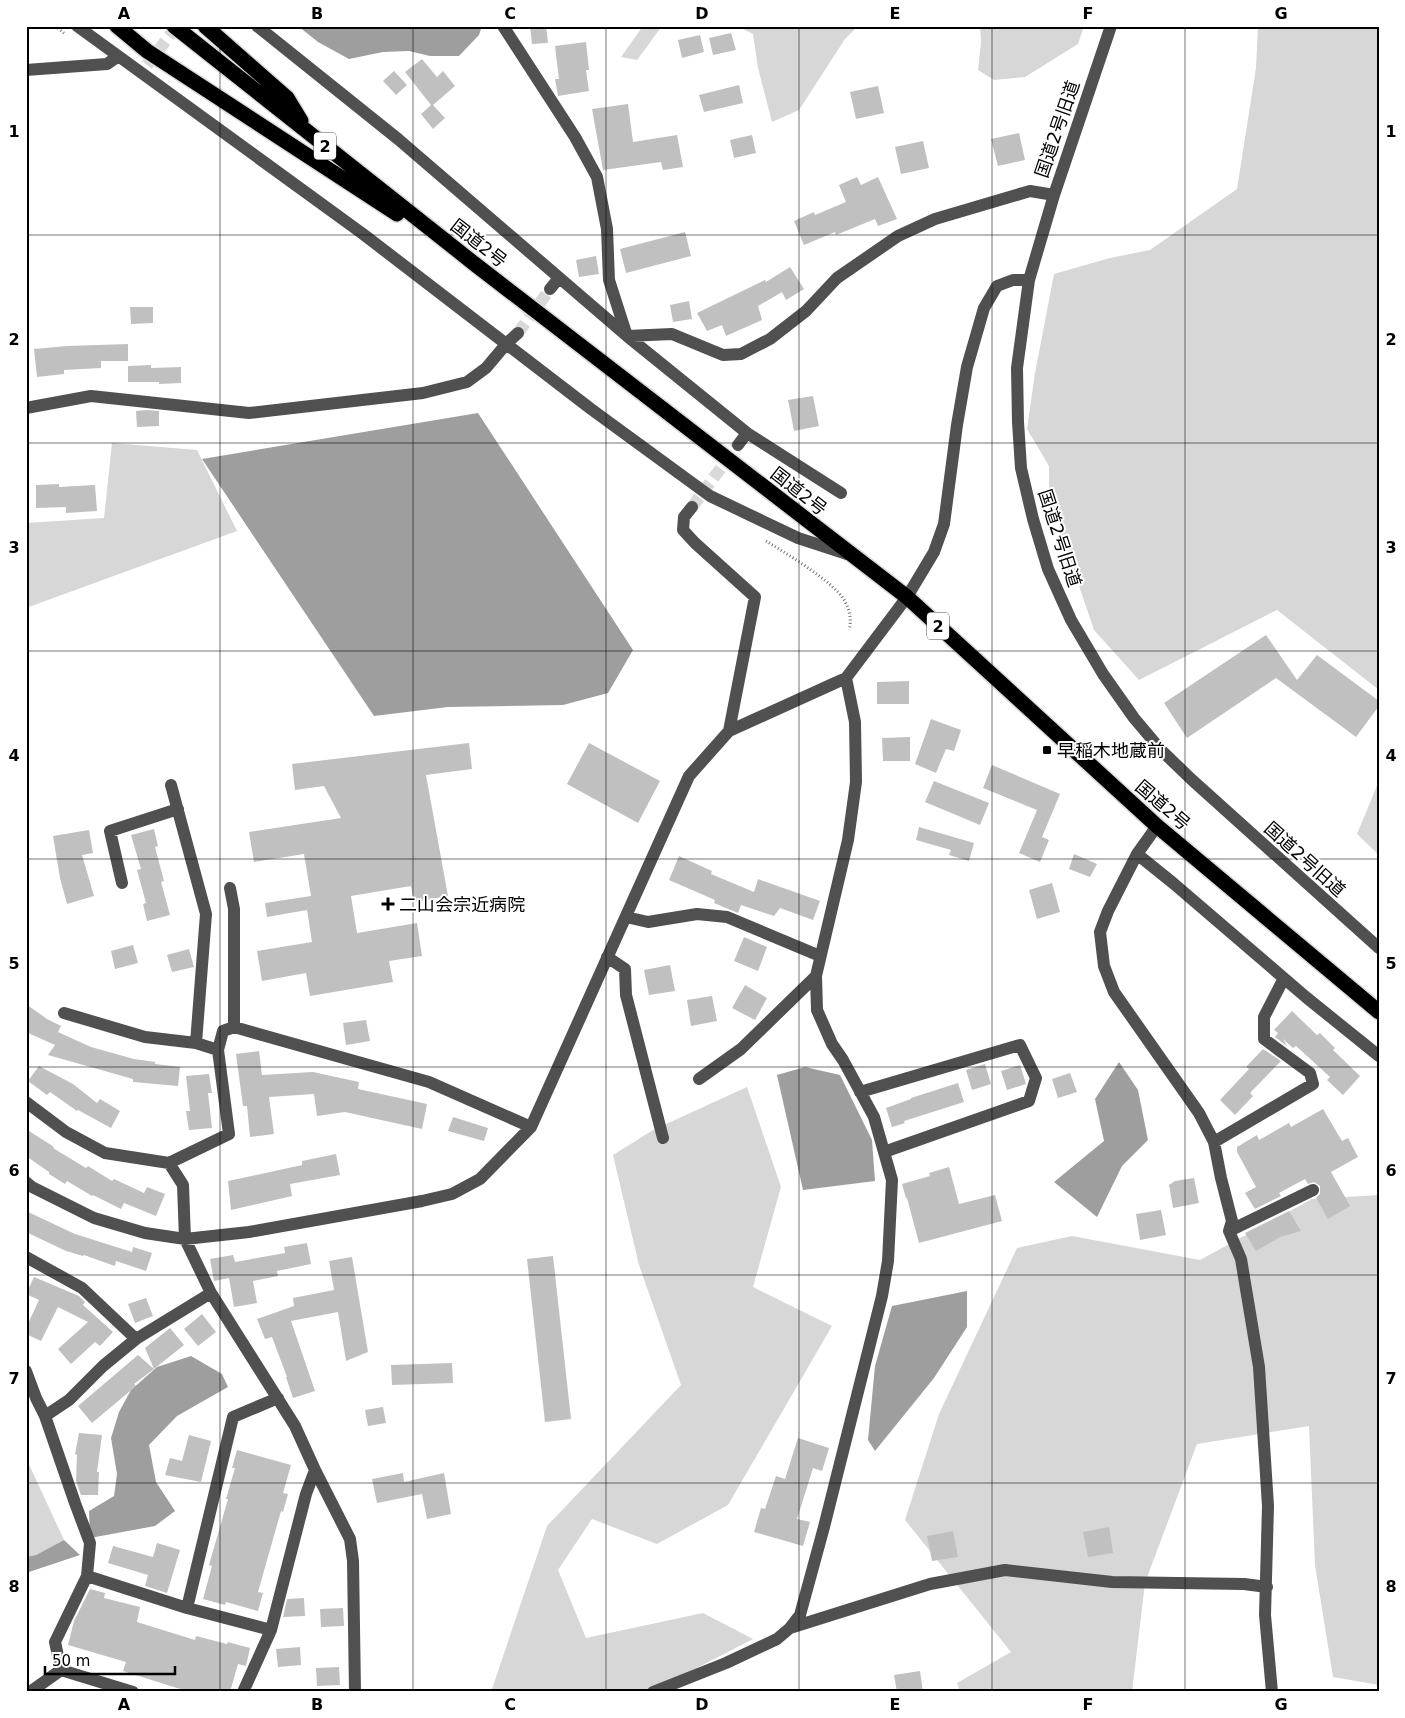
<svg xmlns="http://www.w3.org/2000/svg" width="1405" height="1718" font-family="'DejaVu Sans','Noto Sans JP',sans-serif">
<rect width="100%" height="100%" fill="#fff"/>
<path fill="#d7d7d7" d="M643,26H662L637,60L621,57Z
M737,26H858L845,39L799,110L772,122L758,68L753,34Z
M980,26H1084L1078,44L1025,77L994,80L978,70L981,42Z
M1258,26H1379V690L1277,610L1139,680L1094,630L1049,497V466L1027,429L1035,373L1054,274L1110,258L1150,250L1237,189L1256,68Z
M112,443L197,450L237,531L26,608V523L104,518Z
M1379,781V855L1357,834Z
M747,1087L781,1187L753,1287L832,1326L728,1505L657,1544L592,1519L558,1570L586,1638L703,1613L753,1639L650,1692H491L547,1526L681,1385L639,1265L613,1155L653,1130Z
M1379,1195V1685L1333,1677L1315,1565L1309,1426L1197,1444L1145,1583L1132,1692H960L957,1683L1011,1652L905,1520L939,1414L1017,1248L1072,1236L1200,1260L1312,1199Z
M26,1458L64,1540L36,1555L26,1557Z"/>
<path fill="#9e9e9e" d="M298,26H482L479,35L459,56H430L409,51L383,52L349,59L318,42Z
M478,413L633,650L608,693L563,705L448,707L374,716L202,459Z
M1119,1062L1138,1090L1148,1140L1122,1166L1097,1217L1054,1182L1104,1141L1095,1099Z
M805,1067L840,1075L872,1140L875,1181L803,1190L777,1075Z
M967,1291V1327L934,1378L875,1451L868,1440L875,1366L892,1306Z
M191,1356L222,1374L228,1387L177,1416L149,1445L156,1482L175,1511L155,1526L90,1538L89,1511L114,1496L117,1474L111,1438L119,1412L131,1390L157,1367Z
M64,1540L80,1555L26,1573V1557L36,1555Z"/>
<path fill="#c0c0c0" d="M530,26H546L548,43L532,44Z
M731,33L736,50L713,55L709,38Z
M700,35L704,52L682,58L678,40Z
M586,42L589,70H586L589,91L558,96L555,79H559L555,46Z
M422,59L437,77L443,71L455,86L433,105L445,118L433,129L421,114L431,105L405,72Z
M394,71L407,85L396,95L383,81Z
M739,85L743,103L704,112L699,95Z
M878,86L884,113L856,119L850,92Z
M628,104L633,142L677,135L683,167L663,170L661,162L603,170L592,109Z
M1019,133L1025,160L998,166L991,139Z
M752,135L756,153L734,158L730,140Z
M923,141L929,168L901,174L895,147Z
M857,177L861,185L878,177L897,219L878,226L875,219L836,235L835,232L804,245L794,221L814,212L815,215L846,202L839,185Z
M685,232L691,256L626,273L620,249Z
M596,256L599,274L579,277L576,260Z
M790,267L804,289L786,300L782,292L758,306L762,320L726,336L722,325L707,331L697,313L765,280L766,282Z
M689,301L692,319L673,322L670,305Z
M130,307H153V323L131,324Z
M128,344V361H101V368L64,370V374L37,377L34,349L67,346Z
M151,365V368L181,367V383L159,384V382H128V366Z
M813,396L819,426L794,431L788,400Z
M147,410L159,411V426L137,427L136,411Z
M59,484V487L95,485L97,511L66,513V507L36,508V485Z
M1266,635L1297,680L1317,655L1379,701V706L1356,737L1276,678L1187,738L1164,703Z
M909,681V704H877V682Z
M931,719L961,730L954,751L946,749L936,773L915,764Z
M910,737V761H883L882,738Z
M469,743L472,769L426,775L448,896L414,902L411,886L351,896L357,933L417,923L422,956L389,961L393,982L310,996L306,973L262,981L257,951L312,942L307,910L267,917L265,903L311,896L304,854L254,862L249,832L341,818L324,786L295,790L292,764Z
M589,743L660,781L638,823L567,784Z
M992,765L1060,794L1042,837L1049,840L1040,862L1019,853L1037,810L983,788Z
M934,781L989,803L980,825L925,802Z
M919,827L974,843L969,861L949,855L951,850L916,840Z
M154,829L158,846L155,847L164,881L161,882L170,915L147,921L143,904L146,903L137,870L141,869L131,835Z
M89,830L93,853L82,855L94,896L67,904L60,878L53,836Z
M1074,854L1097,864L1090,877L1069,869Z
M679,856L712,871L711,874L754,892L758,879L820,901L813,920L780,908L774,916L741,905L738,913L714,903L715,900L669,880Z
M1052,883L1060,912L1037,919L1029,890Z
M744,937L767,947L758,971L734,961Z
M133,945L138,963L115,969L111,951Z
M189,949L194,967L172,972L167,955Z
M670,965L675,991L649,995L644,970Z
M745,985L767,998L755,1020L732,1008Z
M712,996L717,1021L691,1026L687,1000Z
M26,1004L47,1019L61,1026L58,1032L91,1047L134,1059L155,1062V1064L180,1067L178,1086L133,1082V1079L48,1055L55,1045L26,1032Z
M1292,1011L1317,1035L1320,1033L1335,1048L1333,1050L1360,1076L1343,1095L1327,1080L1330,1077L1296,1046L1293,1048L1283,1039L1287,1046L1275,1037L1278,1033L1274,1030Z
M366,1020L370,1041L346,1045L343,1023Z
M1263,1049L1281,1061L1250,1093L1253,1096L1235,1115L1220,1100L1249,1069L1246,1067Z
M259,1051L262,1075L313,1072L359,1082L358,1089L427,1104L422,1129L345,1112L317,1116L314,1094L269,1097L274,1134L250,1137L247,1106H243L236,1054Z
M985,1064L991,1084L972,1090L966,1070Z
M1020,1065L1026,1084L1007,1090L1001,1071Z
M39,1066L73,1084L97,1103L100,1099L120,1111L111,1128L78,1110L77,1111L50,1092L47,1095L28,1081Z
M1070,1073L1077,1092L1058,1098L1052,1079Z
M209,1074L212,1093H208L212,1128L189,1130L186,1111H190L186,1076Z
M958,1083L964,1102L904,1121L905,1123L892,1127L886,1108L911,1099V1098Z
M1323,1109L1342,1141L1348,1138L1358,1157L1331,1172L1350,1206L1328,1219L1316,1198L1320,1194V1186L1314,1182L1308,1184L1305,1179L1279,1193L1281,1196L1255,1209L1245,1193L1256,1187L1237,1152V1147L1257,1135L1259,1140L1289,1123L1291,1127Z
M453,1117L488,1128L484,1141L448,1131Z
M26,1129L54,1147L53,1148L86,1168L88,1166L112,1181L114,1179L144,1193L147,1187L165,1194L156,1216L124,1203L121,1209L93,1195L92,1196L67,1181L65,1184L49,1174V1172L26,1156Z
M336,1154L340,1175L290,1184L292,1196L231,1210L228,1181L302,1165V1161Z
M949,1167L959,1204L995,1195L1002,1221L919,1243L907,1198H906L902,1184L930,1176L929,1173Z
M1194,1178L1199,1203L1173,1208L1169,1185L1175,1181Z
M1161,1210L1166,1235L1140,1240L1136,1214Z
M26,1211L75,1234L132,1252L133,1247L152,1253L146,1271L116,1261L115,1266L84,1255L83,1256L66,1251L26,1232Z
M1289,1211L1301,1231L1280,1237L1256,1251L1245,1233Z
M307,1243L311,1264L277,1271L278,1276L253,1281L257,1303L234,1307L229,1278L214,1281L210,1259L233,1255L235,1262L285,1253L284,1247Z
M553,1256L571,1419L545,1422L527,1259Z
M352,1257L368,1352L346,1361L338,1312L291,1321L315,1391L293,1398L286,1377H287L272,1337L265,1339L257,1319L294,1306L293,1298L334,1290L329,1261Z
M34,1277L79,1296L85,1302L83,1305L113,1332L100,1346L95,1342L71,1364L58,1349L88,1322L58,1307L41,1341L26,1334V1328L39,1300L26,1294Z
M146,1298L153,1316L135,1323L128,1304Z
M202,1314L216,1332L198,1346L184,1329Z
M170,1328L184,1345L154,1369L145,1348Z
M138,1355L154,1369L134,1384L136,1386L92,1423L78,1406Z
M452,1363L453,1383L392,1385L391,1365Z
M383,1407L386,1423L368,1426L365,1410Z
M79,1433L102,1435L97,1472H99L98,1495H81L76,1481L77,1455L75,1454Z
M189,1435L211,1441L201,1482L165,1475L170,1458L182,1461Z
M798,1438L829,1448L822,1471L813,1468L797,1519L810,1522L803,1546L754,1532L761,1508L765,1509L776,1476L785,1479Z
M237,1450L291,1465L283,1493L288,1494L283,1512L281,1511L258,1592L263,1593L258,1611L226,1602L225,1605L203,1599L212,1566L209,1565L228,1499H226L235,1468H232Z
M403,1473L404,1482L444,1473L451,1514L427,1519L422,1494L377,1503L372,1479Z
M1109,1527L1113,1553L1088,1557L1083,1532Z
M953,1531L958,1557L932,1561L927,1536Z
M157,1543L180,1550L167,1593L145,1586L148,1575L108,1563L113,1546L153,1557Z
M90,1589L105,1593L104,1598L140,1607L137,1622L195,1640L196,1636L227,1644L228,1642L250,1648L246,1666L238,1664L230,1692H193L177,1688L123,1671L126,1662L68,1645L74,1621Z
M304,1598L305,1616L283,1617L287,1599Z
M343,1608L344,1626L321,1627L320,1609Z
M300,1647L301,1665L278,1667L276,1649Z
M339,1667L340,1685L317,1686L316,1668Z
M920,1671L923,1692H897L894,1675Z"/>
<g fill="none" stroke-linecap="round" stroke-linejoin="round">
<path stroke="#d9d9d9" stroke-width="12" stroke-dasharray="12 6" stroke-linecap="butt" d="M147,65L177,26
M518,333L550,289
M692,507L738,445"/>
<g stroke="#dbdbdb" stroke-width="18">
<path id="highway" d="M117,26L147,51L397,214
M174,26L476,265L907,597L1157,826L1379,1012
M205,26L287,98L301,121"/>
</g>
<path stroke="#727272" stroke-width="3" stroke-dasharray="1 2.5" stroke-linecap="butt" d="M55,26L65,34
M766,541C787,554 819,573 837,591C847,601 853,616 849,630"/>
<path stroke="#505050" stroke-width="12" d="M77,26L363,234L591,409L710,496L798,538L847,554
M257,26L398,139L627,336L747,433L738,445
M503,26L575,137L597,177L607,229L609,280L627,336L672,334L723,355L741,354L770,339L806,311L837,278L898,236L935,219L1030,191L1054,195
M1111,26L1054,195L1029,280L1017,368L1018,422L1021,468L1033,519L1048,569L1071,620L1103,674L1134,718L1161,750L1191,779L1379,948
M26,70L107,64L117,57
M550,289L559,278
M26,408L91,396L249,413L423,393L467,382L486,368L507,343L518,333
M747,433L841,493
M692,507L684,517L683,530L695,543L755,597L729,731
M171,785L206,914L196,1043
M1157,826L1137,854L1108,911L1100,932L1104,966L1114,992L1199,1113L1214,1142L1221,1178L1232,1221L1229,1231L1241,1259L1259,1367L1268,1506L1265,1615L1272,1692
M1137,854L1173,883L1307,998L1379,1056
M122,883L110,831L178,809
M230,888L234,909V1027
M626,917L648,922L697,914L727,917L820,956
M607,957L625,969L626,995L663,1138
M64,1013L145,1037L196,1043L218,1050L223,1031L234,1027L429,1082L531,1127
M699,1079L741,1049L816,976
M860,1092L1020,1045L1036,1078L1029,1101L884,1152
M26,1102L66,1132L105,1153L169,1163L229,1134L218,1050
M1214,1142L1313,1084L1310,1073L1264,1039V1017L1284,978
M169,1163L183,1185L185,1239L211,1293L295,1426L315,1470L350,1539L353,1561L355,1692
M26,1182L32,1187L94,1218L145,1233L185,1239L249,1232L422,1201L452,1194L480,1179L531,1127L689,776L729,731L846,678L907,597L934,552L944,524L957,425L967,367L984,308L997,286L1013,280H1029
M1229,1231L1313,1190
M26,1257L82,1288L136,1339
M26,1371L36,1398L45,1416L69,1400L103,1366L136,1339L211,1293
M45,1416L75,1503L90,1543L87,1576
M187,1608L271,1630
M790,1628L930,1584L1005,1570L1112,1582L1244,1584L1267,1587
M30,1692L61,1670
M133,1692L61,1670L55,1642L87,1576L187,1608L233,1417L278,1398
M243,1692L271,1630L306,1494L315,1470
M653,1692L726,1663L777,1639L790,1628L800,1615L824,1527L882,1296L888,1261L892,1180L874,1117L843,1060L832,1044L817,1010L816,976L848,840L856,782L855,722L846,678"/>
<use href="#highway" stroke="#000" stroke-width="15"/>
</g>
<path fill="none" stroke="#000" stroke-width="1" stroke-opacity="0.55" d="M220,26V1692M413,26V1692M606,26V1692M799,26V1692M992,26V1692M1185,26V1692M26,235H1379M26,443H1379M26,651H1379M26,859H1379M26,1067H1379M26,1275H1379M26,1483H1379"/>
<g fill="#000" stroke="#fff" stroke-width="2">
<rect x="1042" y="745" width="10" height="10" rx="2.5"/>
<path d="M385.5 896.5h5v5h5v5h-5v5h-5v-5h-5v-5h5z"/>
</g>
<g text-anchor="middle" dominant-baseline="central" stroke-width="4" stroke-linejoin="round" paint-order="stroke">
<g fill="#fff" stroke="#4c4c4c" stroke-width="1">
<rect x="314" y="132.5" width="22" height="27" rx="4"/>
<rect x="927" y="612.5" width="22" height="27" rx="4"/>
</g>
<g font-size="16" font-weight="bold" fill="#000">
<text x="325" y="146">2</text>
<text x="938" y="626">2</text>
</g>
<g font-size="18" fill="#000" stroke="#fff">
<text transform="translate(1057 129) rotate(-71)">国道2号旧道</text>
<text transform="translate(479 243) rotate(38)">国道2号</text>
<text transform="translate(799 491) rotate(38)">国道2号</text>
<text transform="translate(1060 538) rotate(72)">国道2号旧道</text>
<text transform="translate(1163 805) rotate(41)">国道2号</text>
<text transform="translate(1305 859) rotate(42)">国道2号旧道</text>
</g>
<g font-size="18" fill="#000" stroke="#fff" text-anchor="start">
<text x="1057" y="750">早稲木地蔵前</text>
<text x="399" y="904">二山会宗近病院</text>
</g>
</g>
<rect width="1405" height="1718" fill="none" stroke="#ffffff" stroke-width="55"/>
<path d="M45 1666v8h130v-8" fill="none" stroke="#000000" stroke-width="2.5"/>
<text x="52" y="1666" font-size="15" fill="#000000" stroke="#ffffff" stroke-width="4" paint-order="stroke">50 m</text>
<rect x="28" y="28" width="1350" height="1662" fill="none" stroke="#000" stroke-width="2"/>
<g font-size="16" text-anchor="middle" font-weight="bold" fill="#000">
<text x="124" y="19">A</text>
<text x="317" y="19">B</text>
<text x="510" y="19">C</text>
<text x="702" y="19">D</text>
<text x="895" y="19">E</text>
<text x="1088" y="19">F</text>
<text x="1281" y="19">G</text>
<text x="14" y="137">1</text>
<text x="1391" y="137">1</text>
<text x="14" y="345">2</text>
<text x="1391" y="345">2</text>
<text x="14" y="553">3</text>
<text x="1391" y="553">3</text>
<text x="14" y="761">4</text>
<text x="1391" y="761">4</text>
<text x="14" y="969">5</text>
<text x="1391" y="969">5</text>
<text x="14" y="1176">6</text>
<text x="1391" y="1176">6</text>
<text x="14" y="1384">7</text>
<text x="1391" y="1384">7</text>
<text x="14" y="1592">8</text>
<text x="1391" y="1592">8</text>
<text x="124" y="1710">A</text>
<text x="317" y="1710">B</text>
<text x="510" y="1710">C</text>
<text x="702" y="1710">D</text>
<text x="895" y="1710">E</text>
<text x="1088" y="1710">F</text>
<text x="1281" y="1710">G</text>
</g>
</svg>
